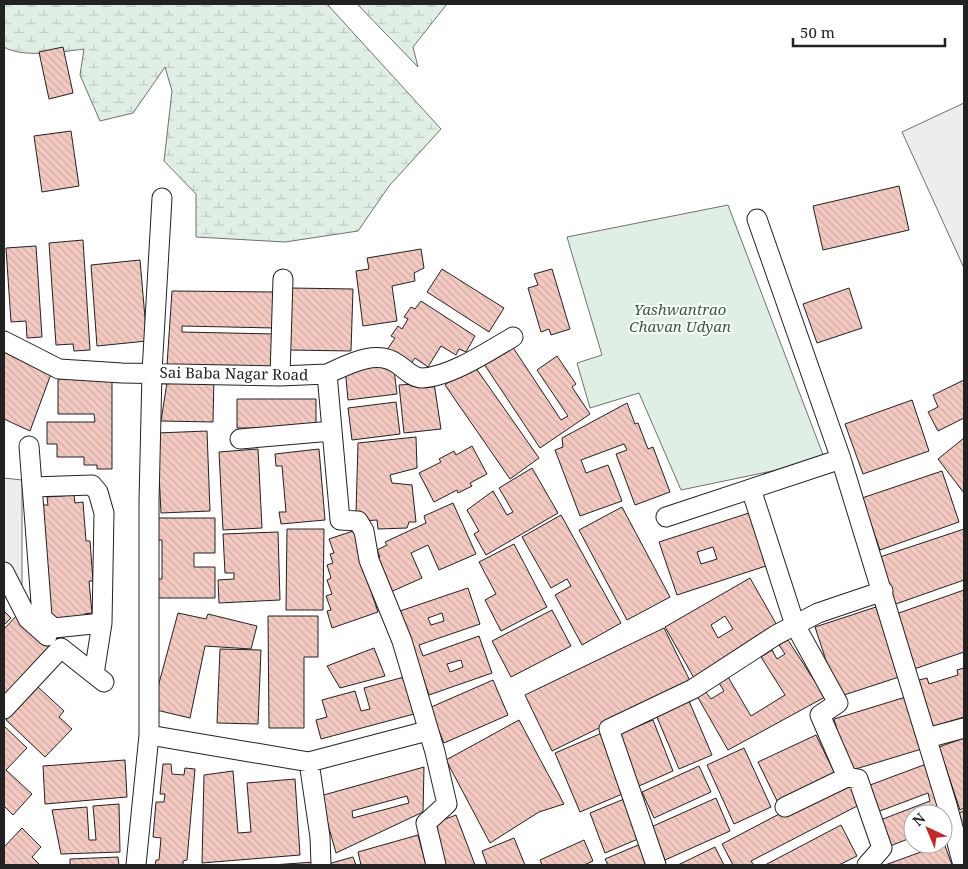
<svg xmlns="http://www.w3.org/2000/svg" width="968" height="869" font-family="'Noto Serif',serif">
<defs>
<pattern id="wetland-marsh" width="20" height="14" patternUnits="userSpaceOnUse" patternTransform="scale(1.25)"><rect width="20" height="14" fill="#e0efe3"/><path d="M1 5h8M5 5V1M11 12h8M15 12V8" fill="none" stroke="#c0cdc2"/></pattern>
<pattern id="building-back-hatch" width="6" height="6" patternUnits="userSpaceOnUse" patternTransform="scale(1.25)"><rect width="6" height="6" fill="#f3c9c0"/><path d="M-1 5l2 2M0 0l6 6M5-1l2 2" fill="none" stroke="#d0aca5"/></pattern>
</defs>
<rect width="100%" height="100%" fill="#fff"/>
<path fill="url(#wetland-marsh)" stroke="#6f6f6f" d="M4,4H327L441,129L389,186L358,231L285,242L196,237V194L164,161L172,91L165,67L133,113L100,121L80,75L84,49C62,52 22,58 4,47Z
M357,4H447L413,47L418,67Z"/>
<path fill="#e0efe3" stroke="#6f6f6f" d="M728,205L825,460L681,490L639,393L590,408L577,363L602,355L567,237Z"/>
<path fill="#ededed" stroke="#6f6f6f" d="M964,103V268L902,132Z
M4,478L22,480V596L4,583Z"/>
<path fill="url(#building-back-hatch)" stroke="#222" fill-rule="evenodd" d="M63,47L73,93L49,99L39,52Z
M71,131L79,186L42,192L34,136Z
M899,186L909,230L823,250L813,206Z
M83,240L90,350L74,351L73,344L56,345L49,243Z
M36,246L42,337L27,338L26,321L11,322L6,248Z
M421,249L424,268L414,273L415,281L392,286L397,321L363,326L356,271L369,269L367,258Z
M140,260L147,341L97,346L91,265Z
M442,269L504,308L489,332L427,292Z
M552,269L570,329L551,335L549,329L541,332L528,288L538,285L534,274Z
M291,288L353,289L351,351L289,350Z
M849,288L862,328L817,343L803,304Z
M172,291L276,292L275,328L182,326V332L274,334V368L167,365Z
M421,301L475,336L466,352L459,349L456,355L441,346L428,367L415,358L409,366L387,350L395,338L391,336L398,326L402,329L408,319L404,317L411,307L415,309Z
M510,343L561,420L568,416L537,370L557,356L576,384L572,387L590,414L540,448L482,361Z
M4,350L51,374L30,431L4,419Z
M393,362L397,394L348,400L345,368Z
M473,364L539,458L510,479L445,385Z
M168,376H214L213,422L161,421Z
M58,379H112V469H97V465H84V457H57V444H47V422H95L94,414H58Z
M964,380V418L938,431L928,412L938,407L933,395Z
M434,383L441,429L404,433L399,385Z
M237,399H316V428H237Z
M912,400L929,451L863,474L845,424Z
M396,402L400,434L352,440L348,408Z
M627,403L635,424L638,423L648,449L653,447L670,492L635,505L616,454L627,450L624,444L581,460L586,473L608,465L622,501L580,516L555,450L563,447L562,438Z
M207,431L210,511L161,513L157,433Z
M416,437L417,468L390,475L392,483L412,485L416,522H409L407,528L378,529L377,520L362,521L356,513L358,443Z
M964,438V493L938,459Z
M472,446L487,474L470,483L472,486L458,493L457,490L434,502L419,473L441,462L439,459L454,451L456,455Z
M258,449L262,528L223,530L219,452Z
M319,449L325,520L281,524L279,512H286L282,466H276L275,454Z
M532,468L558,513L486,555L474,534L479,531L467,510L493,491L507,515L513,512L499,488Z
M942,471L959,522L880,550L862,498Z
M74,495L75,503L83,502L86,541H90L93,581H89L92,613L84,614V620H48L38,505H48L47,497Z
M453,503L476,554L439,570L428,545L411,553L422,578L386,594L371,561L380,557L377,550L387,545L385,542L426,523L424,516Z
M622,507L670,597L627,620L579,530Z
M749,513L766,566L677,595L659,542ZM713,547L717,559L701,564L697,552Z
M561,515L621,623L582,645L555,595L571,586L567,579L551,588L522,537Z
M157,518H215V553H194V567H215V598H156L157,579H162V540H157Z
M287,529H324L323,610H286Z
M964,529V580L893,605L877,558Z
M356,530L359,556L378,612L332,628L327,611L331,610L326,596L332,594L327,580L331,578L327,565L333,563L330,554L334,553L329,539Z
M278,532L280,600L219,603L218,580L234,579V573H225L223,534Z
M514,544L547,607L501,631L485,600L496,594L479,562Z
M750,578L779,629L694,678L665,627ZM725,616L733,629L718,638L711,625Z
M468,588L480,624L419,645L423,656L479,636L492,673L429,695L400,611ZM442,613L444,621L431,625L428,618ZM461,660L463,667L450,672L447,664Z
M964,590V652L914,669L896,614Z
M876,607L899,677L838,697L815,627Z
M552,610L571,646L511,677L492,641Z
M4,611L11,618L4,625Z
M178,613L206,619L208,614L257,626L251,649L205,646L190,718L152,709Z
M18,614L52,645L4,696V629Z
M268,616H318V657H304V728H269Z
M664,628L691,683L552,751L525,695Z
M788,640L825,697L728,750L697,696L705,691L711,699L724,691L719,683L728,677L751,716L785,695L761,657L772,650L777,659L785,654L779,645Z
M374,648L385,676L340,688L327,666Z
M220,649L261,650L258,724L217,723Z
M964,668V717L941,724L942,729L934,731L919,680L927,678L929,684L958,675L957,670Z
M404,677L414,714L321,739L316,720L327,717L322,700L355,691L361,711L370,709L364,688Z
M493,680L508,715L444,743L429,708Z
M38,687L64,711L59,717L72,729L45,757L6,720Z
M909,696L925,748L849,771L834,719Z
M689,701L712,755L679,769L656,715Z
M519,720L564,804L539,812L490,843L446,760Z
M653,720L673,771L639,786L618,734Z
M4,726L27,748L6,770L32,794L13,815L4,806Z
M602,733L627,792L580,812L555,753Z
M816,735L837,778L779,805L758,762Z
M964,738V808L960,810L939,747Z
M744,748L771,807L734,824L707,765Z
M125,760L127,797L45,804L43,766Z
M929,763L943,814H913V837L885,848L875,822L930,801L928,793L872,814L862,788Z
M163,764H171L172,774L184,775L185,768L195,769L187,860L183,861V865H155L156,860H159L161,838L153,837L156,802H164L165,794H160Z
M699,766L711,792L654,818L642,792Z
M424,767L423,812L336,853L320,796ZM407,796L409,803L353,818L352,811Z
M233,771L238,833L251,832L247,783L295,779L300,855L202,863L204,775Z
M848,778L861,804L751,861L754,865H733L722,844Z
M629,797L645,836L605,853L590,813Z
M716,798L730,831L665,860L651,827Z
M119,804L120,852L61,854L52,810L87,807L89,840H96L93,806Z
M964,811V849L956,814Z
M456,815L475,865H445L430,825Z
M841,825L857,856L839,865H765Z
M22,828L41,847L32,857L40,865H4V847Z
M418,835L426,865H361L358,852Z
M514,838L525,865H487L482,851Z
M584,840L593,861L584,865H542L540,860Z
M643,843L651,865H608L605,859Z
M944,843L952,865H885L943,844Z
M715,847L724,865H678Z
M118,857L119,865H70V859Z
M353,857L356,865H329L328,864Z
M314,862V865H272Z"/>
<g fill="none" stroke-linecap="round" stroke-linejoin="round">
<g stroke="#222" stroke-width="21">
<path id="street" d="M757,219L841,459
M4,341L59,369L122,373L280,376L327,374L340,520L358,521L364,531L369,560L402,641L435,752L447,804L426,823L436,865
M327,374C349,364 377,348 399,365C406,370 413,378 422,378C450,377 489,351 513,337
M280,376L283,279
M240,439L332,431
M29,446L43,629
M32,487L92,485L98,492L104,513L102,623L54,628L42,618
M751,489L795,625L838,703L820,715L847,777L785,807
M666,517L841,459L947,805L963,865
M4,572L28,619L47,636
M94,674L102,623
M4,709L61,648L104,682
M149,735L309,762L427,731
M927,738L964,728
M309,762L320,837L321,865
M847,777L858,779L882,848L867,865
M136,865L149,735V501L152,372L162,198
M656,865L609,729L693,689L776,635L818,613L883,591"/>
</g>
<use href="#street" stroke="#fff" stroke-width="19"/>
</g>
<g text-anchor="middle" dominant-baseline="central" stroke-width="4" stroke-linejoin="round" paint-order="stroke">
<g font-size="15" font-style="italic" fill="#2f5e38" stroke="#fff">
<text x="680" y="309">Yashwantrao<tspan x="680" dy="17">Chavan Udyan</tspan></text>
</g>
<g font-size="15" fill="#222" stroke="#fff">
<text transform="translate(234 373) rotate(1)">Sai Baba Nagar Road</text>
</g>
</g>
<rect width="968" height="869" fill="none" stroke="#222222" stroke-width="10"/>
<g transform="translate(928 829) rotate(316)"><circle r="24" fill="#ffffff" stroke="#a7a7a7"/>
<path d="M0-4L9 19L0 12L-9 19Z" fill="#c62828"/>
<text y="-8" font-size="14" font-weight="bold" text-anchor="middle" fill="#222222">N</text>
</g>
<path d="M793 38v8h152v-8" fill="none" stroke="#222222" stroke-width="2.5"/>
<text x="800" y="38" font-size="15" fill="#222222" stroke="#ffffff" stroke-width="4" paint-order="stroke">50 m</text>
</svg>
